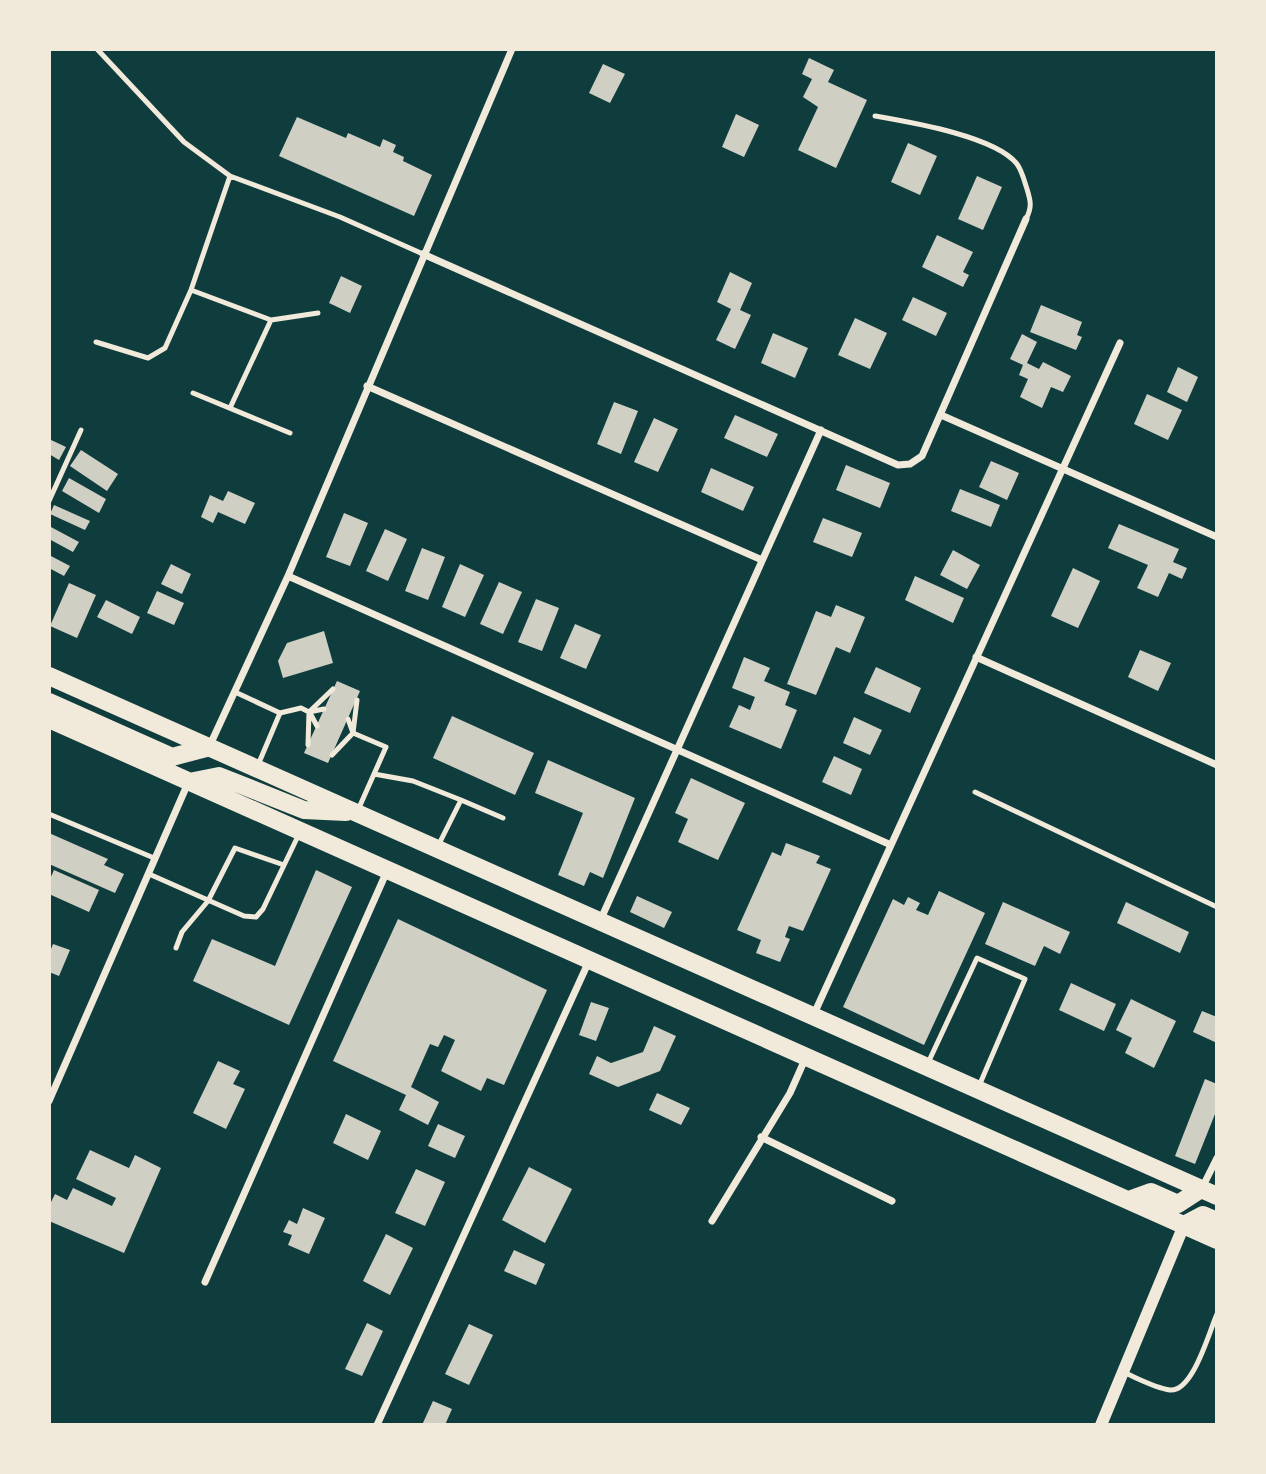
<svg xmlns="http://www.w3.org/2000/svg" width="1266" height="1474" font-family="'Work Sans',sans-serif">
<rect width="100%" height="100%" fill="#0f3d3e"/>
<path fill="#cfcfc3" d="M809,58L834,70L828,82L867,100L836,168L798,150L818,107L803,97L812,79L802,74Z
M603,64L625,74L610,103L589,93Z
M736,114L759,125L744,157L722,147Z
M297,117L346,138L348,133L380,147L383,139L396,145L393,152L404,157L403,161L432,175L414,216L279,156Z
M908,143L937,156L920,195L891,182Z
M977,176L1002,187L983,230L958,219Z
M937,235L973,252L963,272L969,275L963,287L922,267Z
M730,272L752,283L740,310L751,315L735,349L716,340L731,309L717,302Z
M341,276L362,286L350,313L329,303Z
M913,297L947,313L936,336L902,320Z
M1041,305L1082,322L1077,335L1082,337L1076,350L1030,332Z
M855,318L887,333L870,369L838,355Z
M773,333L808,348L795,378L761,363Z
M1022,334L1037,342L1027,363L1039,369L1043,362L1071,376L1063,392L1051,387L1042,408L1020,397L1028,379L1019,375L1023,365L1010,359Z
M1178,367L1198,377L1187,402L1167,392Z
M1147,394L1182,410L1168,440L1134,424Z
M614,402L638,411L621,454L597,444Z
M735,415L778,434L767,457L724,438Z
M654,418L678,429L658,472L634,462Z
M49,439L66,447L59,460L49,454Z
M81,450L118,474L107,491L70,466Z
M991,461L1019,473L1007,500L979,487Z
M846,465L890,483L880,508L836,490Z
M711,468L754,487L743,511L701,492Z
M69,478L106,499L99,513L62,491Z
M960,489L1000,505L991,527L951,511Z
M228,491L255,503L245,524L218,512L213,523L201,517L210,495L223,501Z
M54,505L90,521L85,530L50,514Z
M344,513L368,523L350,566L326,557Z
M823,518L862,533L852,557L813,542Z
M1119,524L1179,549L1173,562L1187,568L1182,579L1169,573L1158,597L1137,588L1148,565L1108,548Z
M49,526L79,542L73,552L49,539Z
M385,529L407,539L388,581L366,571Z
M422,548L445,557L428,600L405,591Z
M953,550L980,565L967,589L940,575Z
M49,555L70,566L64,576L49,568Z
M171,564L191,574L182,594L161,584Z
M460,564L484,575L465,617L442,607Z
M1073,568L1100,581L1078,628L1051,616Z
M915,576L964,598L953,623L905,600Z
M499,582L522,592L503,634L480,624Z
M69,583L96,595L77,638L50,626Z
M157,591L184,603L174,625L147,613Z
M536,599L559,608L542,651L518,642Z
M106,600L140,617L132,634L97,617Z
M836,605L865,617L850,653L836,647L816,695L787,684L816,611L831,617Z
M575,624L601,635L586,669L560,658Z
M324,631L333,663L283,678L278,661L287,643Z
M1140,650L1171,663L1158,691L1128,677Z
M744,657L770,668L764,681L790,692L785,705L797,710L781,749L729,727L739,705L750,710L755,697L732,688Z
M876,667L921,688L910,713L864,693Z
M337,681L360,691L328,763L304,753Z
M452,716L534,753L515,795L433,758Z
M854,717L882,730L870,755L843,743Z
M834,756L862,769L851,795L822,782Z
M548,760L635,798L603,878L590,872L584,886L558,875L583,813L535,793Z
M691,778L745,803L718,860L678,842L688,819L675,813Z
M49,833L108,859L104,865L124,874L115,893L49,864Z
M786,843L820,856L816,863L831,869L803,931L789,926L785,937L790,939L780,962L756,953L761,940L737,930L772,852L781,856Z
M54,870L99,890L89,912L49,894V881Z
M316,870L352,887L289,1025L193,981L212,939L275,966Z
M939,891L985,913L924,1045L843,1007L893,899L904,905L908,897L920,903L916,910L928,915Z
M637,896L672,912L664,928L630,912Z
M1003,902L1070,932L1060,954L1044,946L1035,966L985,944Z
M1126,902L1189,932L1180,953L1117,923Z
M398,919L547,990L504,1085L487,1078L481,1091L441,1071L455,1040L444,1035L438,1047L430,1044L411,1087L439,1102L428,1125L399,1110L406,1095L333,1061Z
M53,944L70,950L59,976L49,972V954Z
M1071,983L1116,1004L1104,1031L1059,1010Z
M1131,999L1176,1021L1154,1068L1125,1053L1132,1038L1116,1030Z
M591,1002L609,1008L596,1041L579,1035Z
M1202,1011L1217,1017V1043L1193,1032Z
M654,1026L676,1036L660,1071L618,1087L589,1074L597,1056L611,1063L643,1052Z
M218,1061L240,1071L233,1084L245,1089L226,1129L193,1113Z
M1205,1079L1217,1084V1109L1195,1164L1175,1156Z
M657,1093L690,1108L681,1125L649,1110Z
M346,1114L381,1131L368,1160L333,1143Z
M438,1124L465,1136L455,1158L428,1146Z
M90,1150L129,1168L135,1155L161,1168L124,1253L49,1221V1206L55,1194L67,1200L73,1188L112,1206L116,1198L76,1179Z
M529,1167L572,1189L545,1243L502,1220Z
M416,1169L445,1182L425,1226L395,1213Z
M303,1208L325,1218L309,1254L288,1245L292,1235L283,1232L289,1220L297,1224Z
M386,1234L413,1248L390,1295L363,1281Z
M514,1250L545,1264L536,1285L504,1271Z
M367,1323L383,1331L362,1376L345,1369Z
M469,1324L493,1335L469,1385L445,1374Z
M433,1401L452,1409L445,1425H422Z"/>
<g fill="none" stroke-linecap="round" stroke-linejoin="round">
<path stroke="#f1e9da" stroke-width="5" d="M97,49L184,142L230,176
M875,116C909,122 995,136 1017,164C1022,171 1024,180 1027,189C1031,202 1032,207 1026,219
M318,313L271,320L191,290L230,176L340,217L423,254
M96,342L148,358L165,348L191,290
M193,393L290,433
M230,408L271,320
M49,501L81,430
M235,692L280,713L301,708L309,712L324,709
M310,713L317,726
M348,719L353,733L386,747L358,810
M308,745L309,712L333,689
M332,755L353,733L357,700
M258,765L280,713
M374,774L413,781L461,800L438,846
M975,792L1217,907
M461,800L503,818
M49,814L154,858
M149,874L244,916L256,917L263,909L299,834
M176,948L182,932L208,901L235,848L284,865
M928,1063L977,958L1025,979L979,1086
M1123,1372C1137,1378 1155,1388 1170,1390C1193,1392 1209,1332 1217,1314"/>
<path stroke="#f1e9da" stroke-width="7" d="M423,254L898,465L910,464L922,456L1026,219
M367,386L762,560
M941,415L1217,537
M288,576L891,845
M976,657L1217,765
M210,745L288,576L512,49
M600,921L821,430
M814,1014L1120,343
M49,1101L188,783
M761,1137L892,1201
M1202,1188L1217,1158
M712,1221L790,1093L806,1057
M205,1282L387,871
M377,1425L589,961"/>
<path stroke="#f1e9da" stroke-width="12" d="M1101,1425L1184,1225"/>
<path stroke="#f1e9da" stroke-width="18" d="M49,676L1217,1196
M49,702L172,757L210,747
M49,719L1217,1240
M189,782L219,776L304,810L346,812
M1129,1200L1151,1192L1178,1204L1201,1189
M1184,1225L1203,1215L1217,1221"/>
</g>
<rect width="1266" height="1474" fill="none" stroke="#f1e9da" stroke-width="102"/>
</svg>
